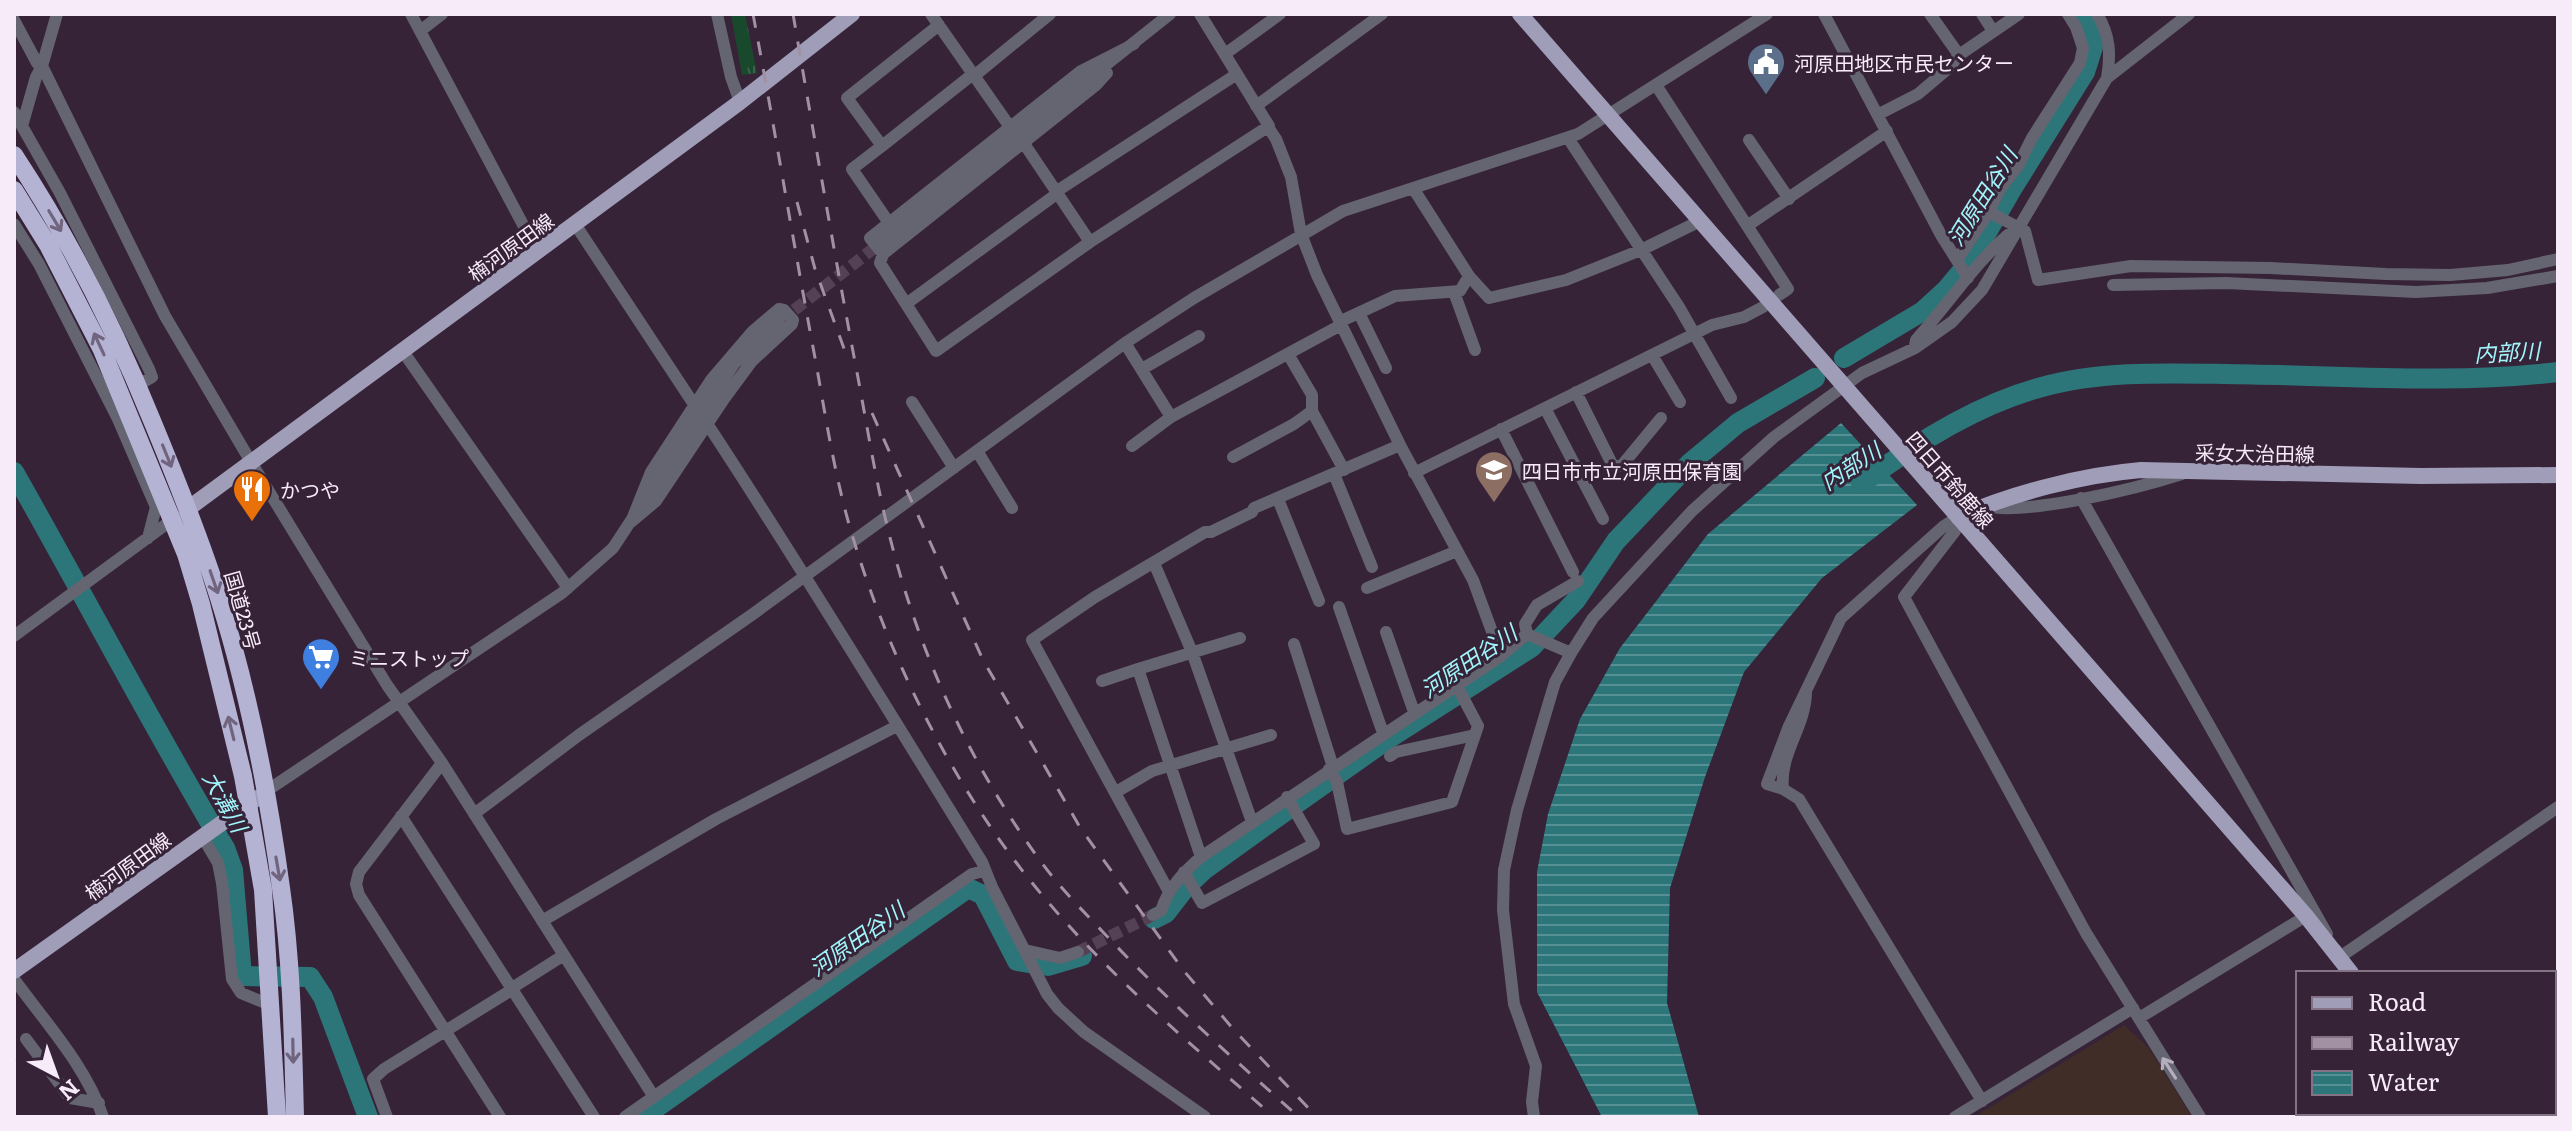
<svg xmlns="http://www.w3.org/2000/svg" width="2572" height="1131" font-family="Literata,'Noto Sans JP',serif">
<defs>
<pattern id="grass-tufts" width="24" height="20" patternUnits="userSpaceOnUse" patternTransform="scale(2)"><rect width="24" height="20" fill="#19492d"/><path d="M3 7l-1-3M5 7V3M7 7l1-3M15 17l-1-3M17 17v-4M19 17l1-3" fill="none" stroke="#3b634c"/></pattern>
<pattern id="water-rules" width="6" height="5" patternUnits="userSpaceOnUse" patternTransform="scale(2)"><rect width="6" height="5" fill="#2c767a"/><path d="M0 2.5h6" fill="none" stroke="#569094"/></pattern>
</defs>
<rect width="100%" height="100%" fill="#372338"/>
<path fill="#402d27" d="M2124,1025L2148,1047L2192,1117H1974Z"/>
<path fill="url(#grass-tufts)" d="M731,14H745L757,73L742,75Z"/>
<path fill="url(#water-rules)" d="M1841,423L1917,505L1822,578L1744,672L1705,777L1670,888L1667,1003L1699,1117H1602L1537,992V872L1548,814L1580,719L1620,648L1708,534Z"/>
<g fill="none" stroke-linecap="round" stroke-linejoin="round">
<path stroke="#2c767a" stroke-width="20" d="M1844,358L1923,311L1946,290L1971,260L2012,189L2085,72L2093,47L2088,25L2081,14
M14,472C85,597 151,724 225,848L233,870L242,976L310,977L323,997L368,1117
M1861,484C1914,444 1977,404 2042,387C2100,371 2164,373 2224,374C2335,375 2447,385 2558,372
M1154,919L1166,913L1186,887L1204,870L1272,821L1388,739L1532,647L1576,600L1616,541L1690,463L1738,423L1815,378
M643,1117L968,888L983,895L1017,961L1048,966L1082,956"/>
<path stroke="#544155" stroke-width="12" stroke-dasharray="12 6" stroke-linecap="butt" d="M780,321L882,242
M1078,952L1153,915"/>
<path stroke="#656471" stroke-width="12" d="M57,14L42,66L165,316L251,462L387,685L442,763L654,1097
M411,14L537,251
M717,14L731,77L740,102
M931,14L1010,127
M1824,14L1941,235L1968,278
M1930,14L1959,55
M1982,14L1993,31
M2068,14L2076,27L2083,48L2080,63L2032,138L2018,166L2000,189L1989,212L2025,231L2038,280L2131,266L2271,268L2386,274L2450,275L2508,270L2558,259
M2097,14C2110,35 2111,54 2107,78
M14,20L37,63L42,66L36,77L22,126
M420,31L442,14
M1134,44L1081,71L870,238L883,254L880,263L936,351L1090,242L1269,126L1200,14
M1225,54L1280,14
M974,76L1050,14
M1656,85L1788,289L1779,295
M1256,106L1382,14
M14,112L60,193L149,369L152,377L138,385
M1879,114L1918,94L1950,67L1959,55L2019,14
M1268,127L1276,139L1291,177L1301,234L1317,275L1400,445L1473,580L1501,656
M1568,138L1679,307L1731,398
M1749,140L1789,199
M1023,142L1090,242
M882,146L973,74
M1057,191L1237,74
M889,223L852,169L882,146L847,98L939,25
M14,224L39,264L118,419L156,507L148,538
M575,224L695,406
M1747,226L1887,131
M885,240L1170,14
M883,254L1096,85L1107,73
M1957,260L1989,212
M1469,276L1489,298L1566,280L1641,250L1700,221
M2113,285L2226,283L2416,292L2487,288L2558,276
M1454,292L1475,350
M906,304L1058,193
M779,309L784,310L793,320L792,324L752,361L724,399L656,501L631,522L651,472L711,380L753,331Z
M1359,313L1386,368
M1339,322L1395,296L1460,291L1469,276L1413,188
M1125,343L1171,417
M1915,346L1916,340C1947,306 1979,257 2014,230
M402,350L568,588
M1652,355L1680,402
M1142,369L1199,336
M1576,392L1614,468L1623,464L1661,418
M912,402L954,468
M1545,408L1603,519
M1312,411L1344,470
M708,425C802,568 891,715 982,862L992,887L1047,994L1058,1008L1084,1032L1205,1117
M1501,429L1573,572
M1132,446L1171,417L1341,325
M977,451L1012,508
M1233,457L1294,424L1312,411V395L1288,354
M1414,473L1712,325L1744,317L1763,307
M1334,474L1372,567
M2081,498L2327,934
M1278,499L1319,601
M1984,506C2027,516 2138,488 2182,474
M1958,517L1955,531L1904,597L2086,933L2200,1117
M1154,563L1192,652L1252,822
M1367,588L1457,551
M1339,607L1383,733
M1386,632L1414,712
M1527,634L1525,624L1537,605L1578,581
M14,636L176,517
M1294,644L1333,767
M1138,669L1240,638
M1102,681L1138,669L1201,857
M1806,693C1805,728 1779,754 1783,789L1799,799L1982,1101
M1390,756L1396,752L1475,735
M442,763L359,872L356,884L359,895L500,1117
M1329,769L1337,782L1347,829L1452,802L1478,726L1457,686
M1783,789L1767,784L1789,726L1841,618L1944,526L1958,517
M265,792L562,593L613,548L734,364L779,321
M1116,792L1152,771L1271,735
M474,814L579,735L753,614L1125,343L1194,298L1343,211L1578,134L1767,14
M401,816L594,1117
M202,836L218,863L222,883L232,979L241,993L270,1005
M1184,872L1202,903L1314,844L1287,797
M1169,892L1032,640L1095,597L1205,532H1211L1252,512L1254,508L1400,445
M1153,915L1161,911C1168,888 1184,872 1201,857L1501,656L1527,634L1571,653
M542,921L716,819L897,726
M1025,950L1060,958L1078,952
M2336,950L2340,957L2558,807
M14,979C45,1022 86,1066 103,1117
M512,988L564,955
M2139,1018L2306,916
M26,1039L70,1098L99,1103
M2554,1061L2558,1058
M387,1117L373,1079L384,1069L513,989
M625,1117L972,874L984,871
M1534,1117L1532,1102L1536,1066L1514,1004L1503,910L1504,870L1517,810L1538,739L1555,682L1571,653L1593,618L1692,511L1774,437L1862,373L1915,348L1952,322L1982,290L2107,78L2189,14
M1955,1117L2133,1008
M2475,1117L2480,1113"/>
<path stroke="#9f9db8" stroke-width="16" d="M1520,14L2306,916L2351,973
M189,508L740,102L852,14
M1958,517C2013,493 2082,475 2141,470L2421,476L2558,475
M14,971L257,798
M2440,1113L2442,1117"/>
<path stroke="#b5b3d4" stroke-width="18" d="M14,155C70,240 115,329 153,423C177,481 200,538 219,598C248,690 268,792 281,888C292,963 293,1041 295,1117
M14,190L48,245L102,350L186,554L201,604L243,776L263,890L277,1117"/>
<path stroke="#a191a2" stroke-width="3" stroke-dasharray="14 14" stroke-linecap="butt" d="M753,14C775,130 794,247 816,363C826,419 835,477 851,531C886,651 948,776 1025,874C1099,968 1185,1039 1274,1117
M793,14C813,130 833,246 855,362C865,413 873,466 885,517C913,638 963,753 1036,855C1055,882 1079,907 1102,931C1164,997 1231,1057 1299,1117
M797,202L815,269L846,354
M872,413L983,660L1081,829L1184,971L1234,1030L1317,1117"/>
</g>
<defs><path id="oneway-shaft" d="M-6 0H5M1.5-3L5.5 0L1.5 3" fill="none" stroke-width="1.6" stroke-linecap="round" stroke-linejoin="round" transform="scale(2)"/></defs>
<g stroke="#70647e">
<use href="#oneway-shaft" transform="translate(55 221) rotate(59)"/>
<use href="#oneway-shaft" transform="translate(99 344) rotate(-115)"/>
<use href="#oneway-shaft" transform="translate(167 456) rotate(68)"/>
<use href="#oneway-shaft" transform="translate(214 582) rotate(71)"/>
<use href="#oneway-shaft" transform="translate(231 728) rotate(-104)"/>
<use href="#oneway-shaft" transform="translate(278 869) rotate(80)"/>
<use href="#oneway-shaft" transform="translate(293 1051) rotate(89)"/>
</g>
<use stroke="#b6aebc" href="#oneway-shaft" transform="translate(2169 1068) rotate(-123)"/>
<defs>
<g id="civic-pin" transform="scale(2)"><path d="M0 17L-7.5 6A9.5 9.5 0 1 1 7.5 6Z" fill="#5c6f8a" stroke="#372338"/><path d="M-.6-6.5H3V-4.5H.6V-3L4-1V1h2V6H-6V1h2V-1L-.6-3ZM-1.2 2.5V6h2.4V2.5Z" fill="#fff"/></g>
<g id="school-pin" transform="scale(2)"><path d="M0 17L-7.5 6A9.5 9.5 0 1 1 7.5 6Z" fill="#8d6e63" stroke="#372338"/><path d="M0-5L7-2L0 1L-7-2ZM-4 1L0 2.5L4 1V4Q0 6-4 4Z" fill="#fff"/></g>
<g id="restaurant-pin" transform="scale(2)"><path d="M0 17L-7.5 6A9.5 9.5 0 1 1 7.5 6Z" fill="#e8710a" stroke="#372338"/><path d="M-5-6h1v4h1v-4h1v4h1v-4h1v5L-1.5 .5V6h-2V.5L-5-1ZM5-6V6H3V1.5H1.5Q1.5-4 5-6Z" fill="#fff"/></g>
<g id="supermarket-pin" transform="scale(2)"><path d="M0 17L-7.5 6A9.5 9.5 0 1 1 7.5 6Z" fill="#3f7fe0" stroke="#372338"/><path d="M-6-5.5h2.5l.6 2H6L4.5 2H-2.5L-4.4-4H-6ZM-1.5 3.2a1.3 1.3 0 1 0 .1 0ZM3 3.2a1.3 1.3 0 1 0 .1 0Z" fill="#fff"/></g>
</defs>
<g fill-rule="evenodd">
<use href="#civic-pin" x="1766" y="62"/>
<use href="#school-pin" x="1494" y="470"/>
<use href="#restaurant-pin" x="252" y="489"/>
<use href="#supermarket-pin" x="321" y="657"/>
</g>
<g text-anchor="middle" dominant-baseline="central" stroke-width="6" stroke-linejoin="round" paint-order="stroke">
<g font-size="20" fill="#f8ebf9" stroke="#372338" text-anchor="start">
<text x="1794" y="62">河原田地区市民センター</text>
<text x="1522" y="470">四日市市立河原田保育園</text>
<text x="280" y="489">かつや</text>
<text x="349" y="657">ミニストップ</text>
</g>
<g font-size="20" fill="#f8ebf9" stroke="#372338">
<text transform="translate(510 246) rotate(-36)">楠河原田線</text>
<text transform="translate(2255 452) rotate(1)">采女大治田線</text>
<text transform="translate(1951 479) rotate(49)">四日市鈴鹿線</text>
<text transform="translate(244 610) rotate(74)">国道23号</text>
<text transform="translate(127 865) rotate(-36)">楠河原田線</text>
</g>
<g font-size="22" font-style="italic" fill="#a1f5fb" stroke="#372338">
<text transform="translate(1981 196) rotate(-58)">河原田谷川</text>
<text transform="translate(2507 351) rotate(-3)">内部川</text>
<text transform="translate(1850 465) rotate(-33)">内部川</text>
<text transform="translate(1468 660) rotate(-34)">河原田谷川</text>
<text transform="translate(226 801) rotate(61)">大溝川</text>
<text transform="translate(856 938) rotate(-35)">河原田谷川</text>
</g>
</g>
<rect width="2572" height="1131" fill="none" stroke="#f8ebf9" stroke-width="32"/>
<rect x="2296" y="971" width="260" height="144" fill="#372338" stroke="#847385" stroke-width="2"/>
<rect x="2312" y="997" width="40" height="12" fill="#9f9db8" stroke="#847385" stroke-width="2"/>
<text x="2368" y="1011" font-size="24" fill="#f8ebf9">Road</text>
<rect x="2312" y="1037" width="40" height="12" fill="#a191a2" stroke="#847385" stroke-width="2"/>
<text x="2368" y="1051" font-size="24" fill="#f8ebf9">Railway</text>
<rect x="2312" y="1071" width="40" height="24" fill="url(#water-rules)" stroke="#847385" stroke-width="2"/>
<text x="2368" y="1091" font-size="24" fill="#f8ebf9">Water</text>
<g transform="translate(56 1075) rotate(139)" stroke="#372338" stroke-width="6" paint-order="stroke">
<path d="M0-6L14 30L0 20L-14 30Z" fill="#f8ebf9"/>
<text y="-12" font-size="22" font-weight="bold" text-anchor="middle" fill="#f8ebf9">N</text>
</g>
</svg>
